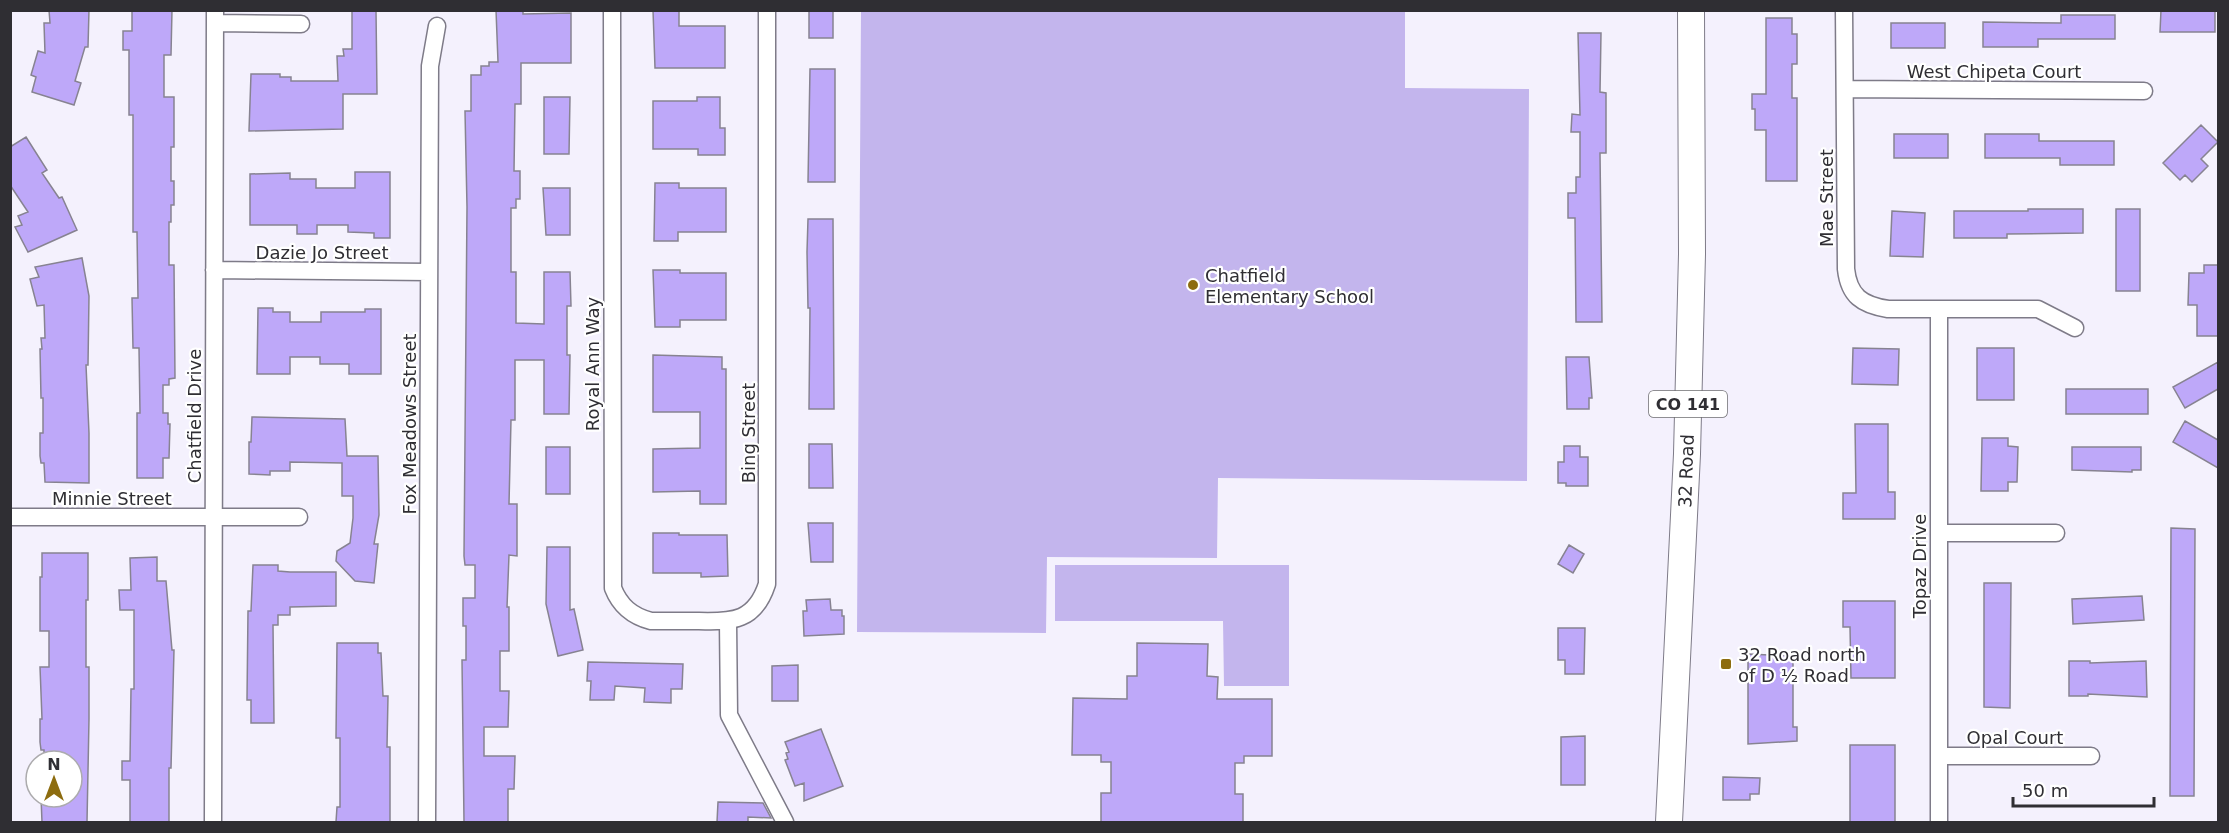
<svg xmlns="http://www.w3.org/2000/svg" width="2229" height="833" font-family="'DejaVu Sans',sans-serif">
<rect width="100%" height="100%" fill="#f4f1fd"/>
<path fill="#c3b5ed" d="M861,11H1405V88L1529,89L1527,481L1218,478L1217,558L1047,557L1046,633L857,632Z
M1055,565H1289V686H1224L1223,621H1055Z"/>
<path fill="#bea8f9" stroke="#878391" stroke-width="1.5" d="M49,10H89L88,47H85L75,81L81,83L74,105L32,92L36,77L31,75L38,51L45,53L44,23H50Z
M132,10H172L171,55H164V97H174V147H171V181H174V205H171V222H169V265H174L175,378L169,379V385H163V413H168V424H170L169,458H163V478H137V413H140L139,348H133L132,298H138L137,232H133V115H129V50H123V31H132Z
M352,10H376L377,94H343V129L249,131L251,74H280V77H291V81H338L337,56H344L343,49H352Z
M496,10H523V14L571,13V63H521V104H515L514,171H520V199H516V208H511V272H516V323L544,324V272H570L571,306H567V355H570L569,414H544V360H515V420H511L509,504H517V556L509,555L507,607H509V651H500V691H509L508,727H484V756H515L514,789H508V822H464L462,660H466V626H463V598H475V565H465L464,556L467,207L465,111H471V75H481V66H489V62H498Z
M653,10H679V26H725V68H655Z
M809,10H833V38H809Z
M2161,10H2215V32H2160Z
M2061,15H2115V39H2038V47H1983V22L2061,23Z
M1766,18H1792V34H1797V64H1792V98H1797V181H1766V130H1755V109H1752V94H1766Z
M1891,23H1945V48H1891Z
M1578,33H1601L1600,92L1606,93V153H1600L1602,322H1576L1575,218H1568V193H1576V177H1580V132H1571L1572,114L1580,115Z
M810,69H835V182H808Z
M544,97H570L569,154H544Z
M697,97H720V128H725V155H698V149H653V101H697Z
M2201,125L2218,142L2201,159L2208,166L2192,182L2185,175L2180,180L2163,163Z
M1894,134H1948V158H1894Z
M1985,134H2039V141H2114V165H2060V158H1985Z
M26,137L47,170L42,173L59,198L62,197L77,230L28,252L15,227L22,225L18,216L28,212L10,185V147Z
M355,172H390V238H374V233L348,232V225H317V234H297V225H250V174L290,173V179H316V188H355Z
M655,183H679V188H726V232H678V241H654Z
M543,188H570V235H546Z
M2028,209H2083V233L2007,234V238H1954V211H2028Z
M2116,209H2140V291H2116Z
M1892,211L1925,213L1923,257L1890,256Z
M808,219H833L834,409H809L810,308H808L807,252Z
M82,258L89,296L88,365H86L89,433V483L45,482L44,463H41L40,456V433H43V398H41L40,349H42L41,338H45L44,305L37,306L30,279L39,277L35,267Z
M2204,265H2218V336H2197V305H2188L2189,273H2204Z
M653,270H680V273H726V320H680V327H655Z
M258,308H273V312H290V322H321V312H365V309H381V374H349V364H320V357H290V374H257Z
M1853,348L1899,349L1898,385L1852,384Z
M1977,348H2014V400H1977Z
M653,355L722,357V369H726V504H700V491L653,492V449L700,448V412H653Z
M1566,357H1589L1592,398H1589V409H1567Z
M2218,362V389L2185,408L2173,387Z
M2066,389H2148V414H2066Z
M252,417L345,419L347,456H378L379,515L374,544H378L374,583L355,581L336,561L337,551L350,543L353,518V496H342V463L290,462V471H270V475L249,474V442H251Z
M2185,421L2218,440V468L2173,442Z
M1855,424H1888V492H1895V519H1843V493H1856Z
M1982,438H2008V446L2018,447L2017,482H2008V491H1981Z
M809,444H832L833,488H809Z
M1564,446H1580V457H1588V486H1566V483H1558V462H1564Z
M546,447H570V494H546Z
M2072,447H2141V470H2132V472L2072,470Z
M808,523H833V562H811Z
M2171,528L2195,529L2194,796H2170Z
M653,533H679V535H727L728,576L701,577V573H653Z
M1569,545L1584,554L1573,573L1558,564Z
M547,547H570V610L574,609L583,650L558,656L546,604Z
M42,553H88V600H86V667H89V719L87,822H42L41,797H72V761H44V750H41L40,742V719H42L40,667H49V631H40V577H42Z
M157,557V581H166L172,650H174L171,768H169V822H130V780H122V761H130L131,689H134V610H120L119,590H131L130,558Z
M253,565H278V571L290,572H336V606L290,607V615H278V625H273L274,723H251V700H247L248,611H251Z
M1984,583H2011L2010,708L1984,707Z
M2142,596L2144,620L2073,624L2072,599Z
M830,599L831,610H842V616H844V634L804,636L803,611H807L806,600Z
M1843,601H1895V678H1851L1850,627H1843Z
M1558,628H1585L1584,674H1565V660H1558Z
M337,643H378V653H381L383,696H388L387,747H390V822H336L337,807H340V738H336Z
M1137,643L1208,644L1207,676L1218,677L1217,699H1272V756H1244V763H1235V794H1243V822H1101V793H1111V762H1101V755H1072L1073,698L1127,699V676H1137Z
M1748,654L1793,656V727H1797V741L1748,744Z
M2069,661H2090V663L2146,661L2147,697L2088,694V696H2069Z
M588,662L683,664L682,689H671V703L644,702L645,688L615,686L614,700H590L591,681H587Z
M798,665V701H772V666Z
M821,729L843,786L804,801V783L795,786L785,760L788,759L786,753L789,752L785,742Z
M1585,736V785H1561V737Z
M1850,745H1895V822H1850Z
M1723,777L1760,778L1759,794H1750V800H1723Z
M718,802L763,803L771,818L748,817V822H717Z"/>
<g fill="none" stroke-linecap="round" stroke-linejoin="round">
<g stroke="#7e7b88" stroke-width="19">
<path id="street" d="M612,10L613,588C620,606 632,616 651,621C667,621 683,621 699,621C733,622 755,621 767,584V10
M1844,10L1846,269C1849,296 1862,305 1888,309H2038L2075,328
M215,23L301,24
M1845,89L2144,91
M214,270L429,272
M10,517H299
M1939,533H2056
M728,622L729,715L785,822
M1939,756H2091
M213,822L215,10
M427,822L430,66L437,26
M1939,822V309"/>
</g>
<g stroke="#7e7b88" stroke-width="28">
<path id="primary" d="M1669,822L1687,454L1692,254L1691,10"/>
</g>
<use href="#street" stroke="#fff" stroke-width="16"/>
<use href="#primary" stroke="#fff" stroke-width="26"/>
</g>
<g fill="#8d6c0f" stroke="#fff" stroke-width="2">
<circle cx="1193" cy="285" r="6"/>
<rect x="1720" y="658" width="12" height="12" rx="3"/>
</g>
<g text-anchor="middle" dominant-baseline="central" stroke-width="4.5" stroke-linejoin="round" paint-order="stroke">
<rect fill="#fff" stroke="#6d6d70" stroke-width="1.5" x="1649" y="391" width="78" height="26" rx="4.5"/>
<g font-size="16" font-weight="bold" fill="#2f2e33">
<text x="1688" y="404">CO 141</text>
</g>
<g font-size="18" fill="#2f2e33" stroke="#fff">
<text x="1994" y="71">West Chipeta Court</text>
<text transform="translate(1826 198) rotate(-90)">Mae Street</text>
<text x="322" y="252">Dazie Jo Street</text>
<text transform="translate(592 364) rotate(-90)">Royal Ann Way</text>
<text transform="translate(194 416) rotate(-90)">Chatfield Drive</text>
<text transform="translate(409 424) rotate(-90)">Fox Meadows Street</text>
<text transform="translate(748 433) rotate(-90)">Bing Street</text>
<text transform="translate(1686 471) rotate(-88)">32 Road</text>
<text x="112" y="498">Minnie Street</text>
<text transform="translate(1919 566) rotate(-90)">Topaz Drive</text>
<text x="2015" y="737">Opal Court</text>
</g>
<g font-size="18" fill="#2f2e33" stroke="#fff" text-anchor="start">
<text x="1205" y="275">Chatfield<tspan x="1205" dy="21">Elementary School</tspan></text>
<text x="1738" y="654">32 Road north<tspan x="1738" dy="21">of D ½ Road</tspan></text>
</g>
</g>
<rect width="2229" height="833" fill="none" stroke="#2f2e33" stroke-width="24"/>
<g transform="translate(54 779)"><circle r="28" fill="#ffffff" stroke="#acabad" stroke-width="1.5"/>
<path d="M0-4.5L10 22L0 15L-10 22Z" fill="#8d6c0f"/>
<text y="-9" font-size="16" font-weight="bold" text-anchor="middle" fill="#2f2e33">N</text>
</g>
<path d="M2013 797v9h141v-9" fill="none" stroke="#2f2e33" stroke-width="3"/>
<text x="2022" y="797" font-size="18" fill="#2f2e33" stroke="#ffffff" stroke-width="4.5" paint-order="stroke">50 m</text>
</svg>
